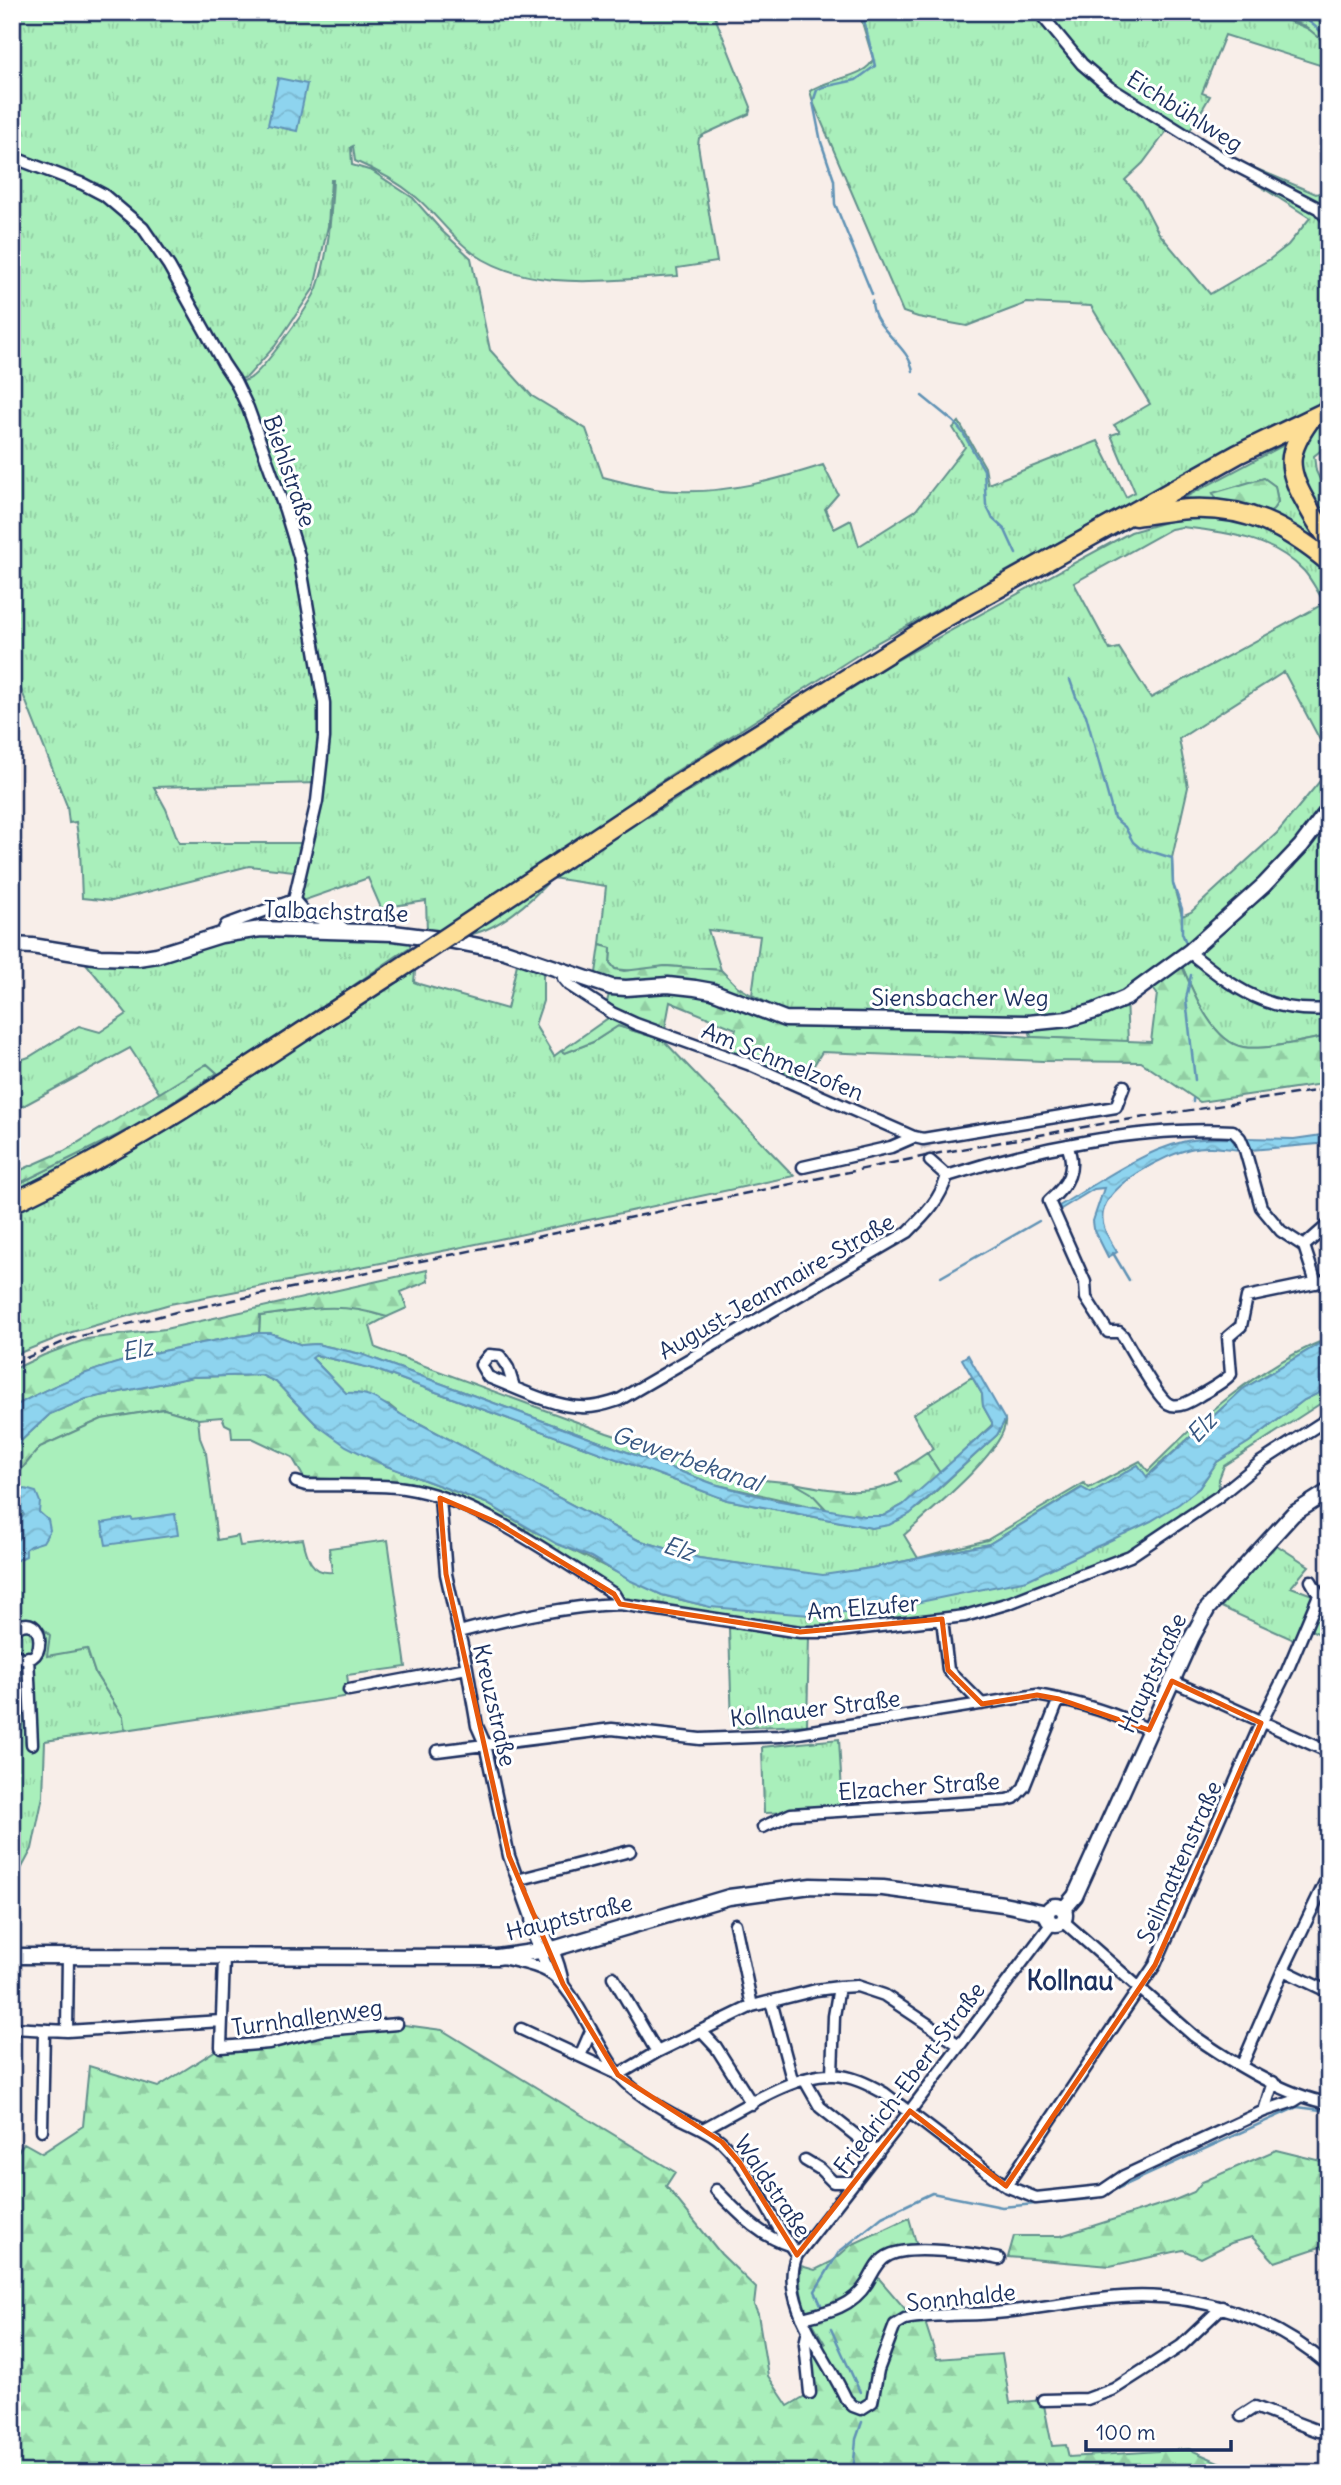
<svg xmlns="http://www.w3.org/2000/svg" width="1341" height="2485" font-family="Delius,sans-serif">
<defs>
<pattern id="grass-tufts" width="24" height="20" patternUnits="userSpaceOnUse" patternTransform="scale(1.75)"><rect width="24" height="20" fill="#a9efbb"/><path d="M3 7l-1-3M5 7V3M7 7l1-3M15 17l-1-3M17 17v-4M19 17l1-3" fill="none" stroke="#91cda3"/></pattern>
<pattern id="forest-firs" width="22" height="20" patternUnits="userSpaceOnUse" patternTransform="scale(1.75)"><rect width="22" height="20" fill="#a9efbb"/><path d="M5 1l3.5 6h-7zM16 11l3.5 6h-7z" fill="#91cda3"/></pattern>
<pattern id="water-waves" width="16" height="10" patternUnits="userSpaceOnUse" patternTransform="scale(1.75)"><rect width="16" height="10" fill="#8ed4ef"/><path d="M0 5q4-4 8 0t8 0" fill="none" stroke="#7ab6cf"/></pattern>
</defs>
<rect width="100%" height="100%" fill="#f8eee9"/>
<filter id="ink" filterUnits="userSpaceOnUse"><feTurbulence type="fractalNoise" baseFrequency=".0143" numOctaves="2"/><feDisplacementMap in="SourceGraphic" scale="14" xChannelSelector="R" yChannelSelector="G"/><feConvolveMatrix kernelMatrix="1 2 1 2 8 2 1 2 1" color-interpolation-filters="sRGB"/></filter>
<g filter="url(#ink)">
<path fill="url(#grass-tufts)" stroke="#628f8c" stroke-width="2" fill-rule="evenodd" d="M12,12H713L751,107L749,114L705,134L699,138L698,145L717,262L677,268L678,276C611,279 532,294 473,253C452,238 436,214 416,197C398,182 376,170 355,161L353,146L351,147L352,165L372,171L413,198L442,231L471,258L490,350L532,396L586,429L603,477C627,483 653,491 678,491C729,493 776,480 823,465L838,494L825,509L834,529L851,520L859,546L916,510L965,447L953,428L959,422L985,467L988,484L1098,441L1126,497L1135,492L1111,435L1120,432L1114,425L1150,404L1091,306L1027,303L967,326L918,317L903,312L813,102L810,91C826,79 868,77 873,59L859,12L1268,14C1282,19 1322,30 1328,45C1331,51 1329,62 1329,68L1225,35L1202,93L1210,96L1188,134L1243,163L1316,194L1329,190V400L1139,498L878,642L636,797L648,817L895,661L1131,532L1180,518L1178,501L1329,421V444L1314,456L1316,471L1329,499V757L1284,672L1179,739L1188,787L1172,858L1173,884L1182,916L1191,912L1277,833L1329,770V1036C1306,1040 1265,1051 1243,1047C1211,1042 1191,986 1179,959L1126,998L1128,1042L1031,1037L1028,1023L785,1019L766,1002L752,995L760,936L708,930L721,970L666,966L634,971L615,969L610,963L611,948L600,945L606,886L552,878C532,900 497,932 465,935C453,935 439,932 427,931L426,901L381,908L368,878L302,901H298L297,895L303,872L249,866L112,901L82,898L80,850L76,822L69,823L67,806L12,666V161C41,172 75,181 101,198C159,234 200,325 233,384C238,382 244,381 249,379C263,371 311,304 317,288C329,254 331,216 333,180H331L328,226L314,288L275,346L247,377L235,381C201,317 168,235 107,192C80,173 43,165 12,154ZM1169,128L1310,218L1288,245L1270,259L1210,294L1158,232L1140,197L1125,180L1143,163ZM1264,478L1275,486L1278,502L1271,512L1219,503L1213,493ZM1182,527C1225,532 1272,537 1304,571C1312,580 1318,593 1325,603L1151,698L1119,648L1110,650L1074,583L1171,529ZM319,783L306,843H179L166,809L154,787Z
M270,933L411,942L410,947C320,1007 233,1072 140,1127C98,1151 55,1172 12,1194V1187L138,1125L217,1073L207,1064L160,1094L130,1048L12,1112V1063L29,1057L79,1026L100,1032L127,1014L84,961L117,965L141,964L168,959L236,938Z
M517,964H526L543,970V1001L535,1025L554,1056L561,1051L565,1053L593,1042L618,1026L663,1040L794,1176L453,1249L170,1304L72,1332L12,1356V1212L112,1163L174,1127L415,971L414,982L419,984L507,1009Z
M331,1306L362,1309L387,1317L370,1326L376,1348L607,1433L743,1478L794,1483L811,1492L827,1510L714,1484L361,1354L317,1344L302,1345L270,1333H259L260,1316Z
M1329,1338L1243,1389L1146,1477L1138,1465L1091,1493L1081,1488L989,1544L871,1568L823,1576L699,1558L638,1540L417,1422L405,1418L390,1406L346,1393L312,1358L315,1355L374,1369L727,1500L872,1528L899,1520L920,1506L997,1435L1005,1420C1009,1448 926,1515 904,1535L918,1558L987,1540L1084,1483L1089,1488L1140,1461L1148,1471C1201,1417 1258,1366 1329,1338Z
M972,1377L982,1394L983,1406L993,1424L940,1473L927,1453L933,1449L913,1414Z
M1329,1388V1398L1224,1466L1219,1479L1218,1497L1130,1556L986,1610L830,1632L620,1604L614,1594L517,1535L526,1527L662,1595L710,1607L1150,1521L1199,1488L1217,1462L1249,1442L1304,1400Z
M1275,1544L1309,1566L1291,1587L1315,1596L1294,1640L1221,1607Z
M1325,1583L1329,1585V1638L1306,1628Z
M33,1619L50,1635L87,1649L95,1673L123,1717L125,1730L45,1741L43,1796L32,1849L12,1886V1738L20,1737L12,1656V1621Z
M729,1628L809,1636L807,1725L732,1728Z
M839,1739L843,1811L764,1813L762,1747Z"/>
<path fill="url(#forest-firs)" stroke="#628f8c" stroke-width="2" d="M1223,12H1305L1329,28V46L1305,26L1268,14Z
M1264,478L1275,486L1278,502L1271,512L1238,504L1219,503L1213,493Z
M600,945L611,948L610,963L615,969L624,971L665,966L721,970L737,986L774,1009L776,1017L786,1027L946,1030L1031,1037L1151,1042L1157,994L1148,982L1179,959C1191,986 1211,1042 1243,1047C1264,1051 1306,1040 1329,1036V1083L1200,1102L1141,1062L1043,1061L822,1052L800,1088L727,1056L736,1029L670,1002L663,1040L618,1026L593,1042L565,1053L561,1051L608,1018L605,1009L611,987L595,980Z
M207,1064L217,1073L138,1125L12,1187V1174L64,1151Z
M427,1270L428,1281L401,1292L407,1308L387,1317C337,1301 311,1309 260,1316L259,1333C173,1347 87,1363 12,1408V1370L44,1355L87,1339L165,1329Z
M261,1375L276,1382L317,1425L384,1465L486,1503L526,1527L521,1532L445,1494L410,1482L304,1478L292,1457L252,1438H232L231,1427L225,1424L222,1417L198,1419L164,1409L102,1419L40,1447L12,1481V1453L22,1440L50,1414L86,1399L193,1377Z
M927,1453L940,1473L903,1505L883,1516H864L827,1510L811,1493L794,1483C829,1490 867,1498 901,1481L897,1473Z
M397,2024L442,2030L675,2172L666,2186L721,2254L756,2288L754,2305L758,2314L768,2376L788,2406L810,2393L805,2344L818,2348L825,2344C809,2317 796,2298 801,2266L815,2270L833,2261L851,2245L909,2218L917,2246L884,2252L870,2268L912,2317L925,2322L937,2359L1002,2354L1010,2403L1043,2400L1052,2446L1066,2445L1069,2457L1189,2449L1243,2473H12V2160L24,2143L42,2153L83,2126L89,2066L158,2087L221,2047L322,2030Z
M1276,2150L1329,2163V2252L1320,2247L1275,2262L1252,2237L1231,2243L1201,2258L1183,2250L1110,2266L1008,2257L1014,2236H1061L1175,2200L1194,2192L1202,2182Z"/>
<path fill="#a9efbb" stroke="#628f8c" stroke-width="2" d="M164,1409L198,1419L200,1438L206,1453L217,1540L238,1536L240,1546L303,1539C307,1557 311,1574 332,1572L329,1548L388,1540L406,1667L347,1675L350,1696L125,1730L123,1717L95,1673L87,1649L47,1656L50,1635L34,1619L12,1621V1481L40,1447L102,1419Z
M12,1656L24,1662L27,1690L20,1737L12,1738Z"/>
<path fill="url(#water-waves)" stroke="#6092b5" stroke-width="2" d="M278,78L307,84L297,131L268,125Z
M1329,1134V1143L1251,1150L1246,1138L1294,1139Z
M1231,1138L1239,1150C1222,1148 1206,1145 1190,1149C1165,1155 1108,1184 1103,1212C1100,1227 1110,1240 1117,1252L1108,1257L1094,1229L1093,1221L1104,1188L1094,1189L1061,1209L1059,1206C1096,1184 1141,1152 1182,1142C1198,1138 1215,1138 1231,1138Z
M259,1333H270L302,1345L316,1344L361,1354L714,1484L775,1500L864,1516H883L903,1505L992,1426V1422L983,1406L982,1394L962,1359L968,1355L1005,1420L997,1435L910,1514L889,1525L872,1528L727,1500L374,1369L316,1355L312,1358L346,1393C378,1390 389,1413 417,1422L638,1540L699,1558L823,1575L871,1568L989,1544L1082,1488L1091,1493L1138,1465L1147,1477L1243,1389L1329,1338V1388L1304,1400L1249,1442L1217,1462L1199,1488L1179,1504L1151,1521L1027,1580L891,1608L810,1615L710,1607L662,1595L629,1580L591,1557L557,1544L486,1503L384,1465L346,1446L317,1425L276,1382L261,1375L193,1377L86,1399L50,1414L22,1440L12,1453V1408C87,1363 173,1347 259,1333Z
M25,1489L36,1492L40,1502L39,1512L48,1520L50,1530L43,1542L30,1546L26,1549V1556L15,1561L12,1559V1543L20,1538L17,1523L24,1515L16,1502L20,1492Z
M175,1514L178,1535L106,1545L102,1523L131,1518L133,1520Z"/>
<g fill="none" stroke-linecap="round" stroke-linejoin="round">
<path stroke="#6092b5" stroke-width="2.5" d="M862,12L875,66L856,80L823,87L817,90L813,102L821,142L834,180L835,204L872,294
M1279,12L1306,19L1329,38
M872,301C872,329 909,345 913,371
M922,396L954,422L963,433L984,470L986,505L993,519L1005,530L1016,554
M1070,680L1076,697L1086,715L1114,818L1125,827L1133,842L1140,848L1172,858L1173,884L1182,909V933L1186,943
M1191,975L1186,999L1195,1080
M1193,1102V1099
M1113,1253L1129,1280
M941,1277L1039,1221
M822,2307L815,2291L839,2252L882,2217L932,2193L1002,2207L1090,2199L1101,2196L1297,2107L1329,2111
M831,2329L860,2392
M853,2473L856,2439L862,2422"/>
<path stroke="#ccc8cd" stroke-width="10" stroke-dasharray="10 5" stroke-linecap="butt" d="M923,1139L930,1161"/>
<g stroke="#1b2f5e" stroke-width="15">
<path id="street" d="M1039,12L1082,64L1109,87L1229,162L1318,208L1329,220
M12,157L83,184L104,195L143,228L169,266L223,363L235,381L248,408L285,510L299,556L324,703V738L317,801L294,900
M221,935L226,925L294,900L307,915L338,924L347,931
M1189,952C1234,988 1268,1014 1329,1009
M562,969L563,978L569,985L612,1013L636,1024L748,1064L914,1137L923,1139L1116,1107L1124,1086
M1067,1145C1077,1169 1068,1185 1049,1201L1085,1282L1086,1298L1108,1332H1119L1123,1336C1131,1349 1158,1399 1169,1404C1178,1409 1191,1401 1199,1396C1210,1389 1222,1384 1231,1374L1228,1337L1241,1326L1247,1297L1329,1280
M930,1161L947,1176
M803,1167L891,1147L914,1137
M947,1176C1033,1148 1142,1126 1233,1131L1240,1138L1245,1150L1261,1207L1281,1231L1304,1246L1316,1283
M1304,1246L1329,1224
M514,1387L508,1368L500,1356L489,1355L481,1365L488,1377C515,1387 553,1407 581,1407C594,1408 606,1404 619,1400L908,1232C926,1214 940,1200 947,1176
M296,1482L306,1485C337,1486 375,1484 404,1488C475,1498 554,1556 614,1594L620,1604
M440,1498L446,1574L467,1668L477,1726L485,1744L509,1856L531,1917L532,1932L549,1972
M942,1619L948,1670L982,1704
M12,1631C49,1601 48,1682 12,1652
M459,1632C512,1618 565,1606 620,1604L800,1632H830L965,1616L1009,1603L1130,1556L1218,1497L1261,1462L1329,1418
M28,1657L32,1744
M1172,1681L1329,1752
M349,1690L467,1668
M437,1751L612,1729L700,1739L780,1736L1037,1695C1077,1702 1113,1712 1149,1730
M763,1827L791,1814L1006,1800L1014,1798L1024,1787L1059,1699
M517,1880L630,1851
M531,1917C548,1936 559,1959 563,1984
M1063,1921L1194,2036C1230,2061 1286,2096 1329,2103
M1052,1923L910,2111L797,2255C777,2301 828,2358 846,2399L853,2406L861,2409L872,2402L878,2370L895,2325L905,2319C938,2313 973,2316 1006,2312C1045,2307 1084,2300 1122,2297C1198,2292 1272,2317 1329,2366
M735,1924L752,2006
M224,1958L221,2047L269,2043L322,2030L397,2024
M502,1958C517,1962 534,1964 548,1972C575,1986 598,2052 621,2077C637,2095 660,2108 682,2119C696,2126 712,2132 723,2143C756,2175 769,2220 797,2255
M1283,1970L1329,1992
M613,1977L657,2052
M771,2001L793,2083
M12,2028L67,2031L221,2021
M521,2029L618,2074
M67,2031L68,1956
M701,2031L716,2047L752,2104
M580,2056L591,2031
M1242,2065L1283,1970L1329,1874
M618,2075L657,2052L752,2006L816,1990L839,1987L857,1986L884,1995L959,2045
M832,2075L834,2016L839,1987
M804,2079L820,2107L878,2153
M1264,2111L1273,2082
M703,2129C738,2111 794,2073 833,2075C852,2076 868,2084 884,2093L1006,2186L1036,2198L1102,2191L1124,2176L1264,2111L1294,2101L1302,2096
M42,2130L44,2031
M805,2160L820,2169L833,2182H855
M1006,2186L1155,1965L1261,1723L1287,1671L1319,1595L1311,1581
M716,2190C739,2213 758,2235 789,2245
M802,2318C828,2312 852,2307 867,2283C872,2275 877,2262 886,2257C907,2243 975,2254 999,2259
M808,2330L805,2344L810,2393
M1043,2400L1087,2399L1114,2389L1181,2346L1222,2307
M1241,2416L1255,2407L1318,2431L1329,2430"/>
</g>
<g stroke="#1b2f5e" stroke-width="19">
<path id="secondary" d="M12,945L32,946L100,957L138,958L157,955L221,935L261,929L393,933L448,940L505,951L611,987L626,988L668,985L695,988L712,991L785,1019L1028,1023L1068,1019L1095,1011L1126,998L1189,952L1264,885L1301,846L1329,809
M1047 1915a9 9 0 1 1 18 0a9 9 0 1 1-18 0Z
M1063,1910L1075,1896L1191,1639L1208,1608L1250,1561L1293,1514L1329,1491
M12,1956L497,1957L553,1949L729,1897L811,1886L883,1888L1003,1904L1047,1913"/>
</g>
<g stroke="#1b2f5e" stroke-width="23">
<path id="highway" d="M1309,421C1287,452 1286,468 1305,501C1312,514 1319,527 1329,539
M1135,516C1153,514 1171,510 1189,509C1246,506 1285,526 1329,562
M662,794L934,624L1238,454L1329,410
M12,1203C147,1140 268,1053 393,973"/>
</g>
<use href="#street" stroke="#fff" stroke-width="10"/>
<use href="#secondary" stroke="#fff" stroke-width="14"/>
<use href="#highway" stroke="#fdde96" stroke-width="18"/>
<path stroke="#1b2f5e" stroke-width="2.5" stroke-dasharray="10 5" stroke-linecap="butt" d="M12,1364L73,1338L176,1312L940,1153L1112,1122L1329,1089"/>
<g stroke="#1b2f5e" stroke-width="23" stroke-linecap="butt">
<path id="highway-bridge" d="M393,973L662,794"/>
</g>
<use href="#highway-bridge" stroke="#fdde96" stroke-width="18"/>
</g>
</g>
<path fill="none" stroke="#e8590c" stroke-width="5" stroke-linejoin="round" d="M440,1498L496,1522L614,1594L620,1604L800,1632L942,1619L948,1670L982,1704L1037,1695L1059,1699L1149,1730L1172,1681L1261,1723L1155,1965L1006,2186L910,2111L797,2255L740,2163L722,2142L618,2075L563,1984L509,1856L446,1574Z"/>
<g text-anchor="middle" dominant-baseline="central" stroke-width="6" stroke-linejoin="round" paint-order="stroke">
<g font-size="23" fill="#1b2f5e" stroke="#fff">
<text transform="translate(1185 111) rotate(32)">Eichbühlweg</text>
<text transform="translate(290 471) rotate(71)">Biehlstraße</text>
<text transform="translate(336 911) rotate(2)">Talbachstraße</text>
<text x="960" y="997">Siensbacher Weg</text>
<text transform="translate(783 1061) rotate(22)">Am Schmelzofen</text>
<text transform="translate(776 1286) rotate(-30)">August-Jeanmaire-Straße</text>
<text transform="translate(863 1607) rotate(-5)">Am Elzufer</text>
<text transform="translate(1152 1673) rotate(-65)">Hauptstraße</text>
<text transform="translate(495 1705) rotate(77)">Kreuzstraße</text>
<text transform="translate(815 1708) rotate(-7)">Kollnauer Straße</text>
<text transform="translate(919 1786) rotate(-4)">Elzacher Straße</text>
<text transform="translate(1179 1862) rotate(-66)">Seilmattenstraße</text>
<text transform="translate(569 1917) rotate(-14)">Hauptstraße</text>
<text transform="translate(307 2017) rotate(-8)">Turnhallenweg</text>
<text transform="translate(909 2078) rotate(-53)">Friedrich-Ebert-Straße</text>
<text transform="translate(773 2186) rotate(56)">Waldstraße</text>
<text transform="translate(961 2297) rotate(-6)">Sonnhalde</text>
</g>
<g font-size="24" font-style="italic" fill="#385882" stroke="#fff">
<text transform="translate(137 1349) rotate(-11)">Elz</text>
<text transform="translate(1201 1427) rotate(-47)">Elz</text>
<text transform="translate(687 1458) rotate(19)">Gewerbekanal</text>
<text transform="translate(679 1548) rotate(18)">Elz</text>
</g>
<g font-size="26" font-weight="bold" fill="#1b2f5e" stroke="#fff">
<text x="1070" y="1980">Kollnau</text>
</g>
</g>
<rect width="1341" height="2485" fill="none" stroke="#fff" stroke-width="42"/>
<rect x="21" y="21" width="1299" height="2443" fill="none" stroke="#1b2f5e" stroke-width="2.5" filter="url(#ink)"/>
<path d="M1086 2440v10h145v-10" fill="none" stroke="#1b2f5e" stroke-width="3.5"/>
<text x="1096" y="2440" font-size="21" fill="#1b2f5e" stroke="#ffffff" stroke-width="5" paint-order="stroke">100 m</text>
</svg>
